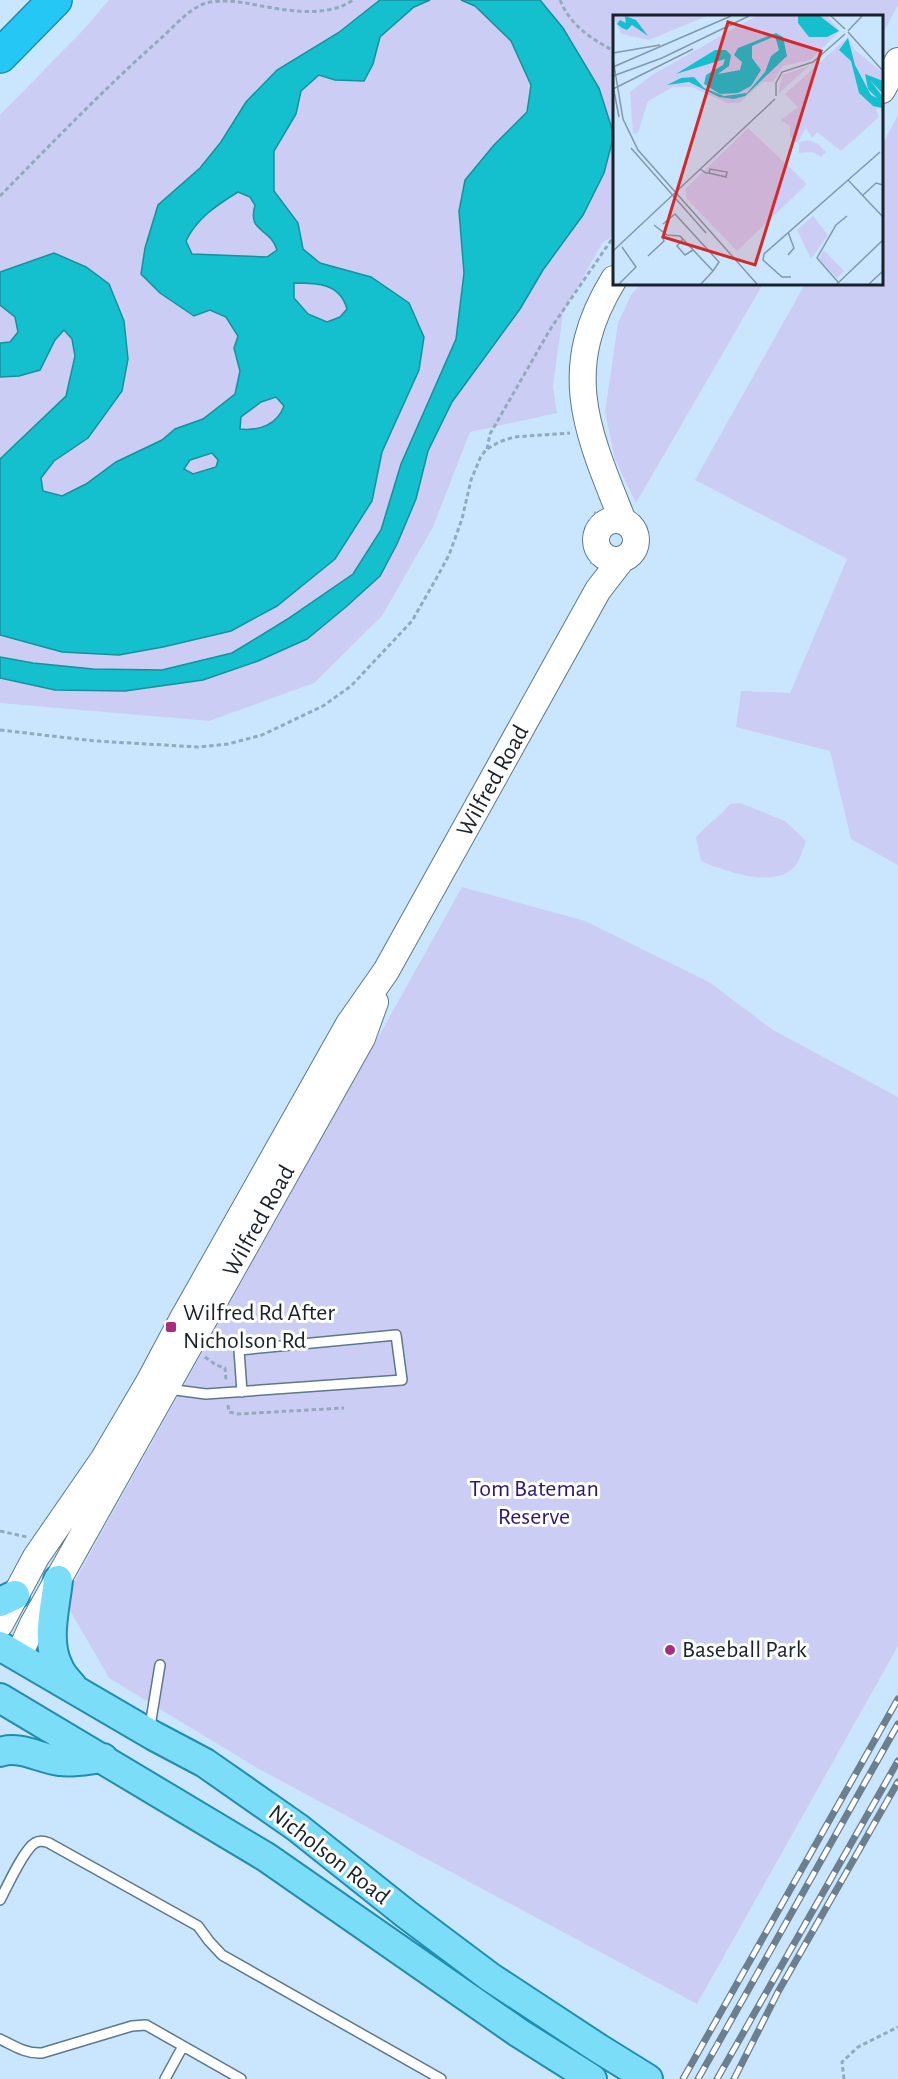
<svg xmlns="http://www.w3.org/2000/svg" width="898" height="2079" font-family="'Alegreya Sans',sans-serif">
<rect width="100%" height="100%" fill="#cae6fe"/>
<path fill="#cccdf5" d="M109,0H898V5L882,35V16H614V236L603,242L563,313L553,387L557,413L470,432L433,527L382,616L314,683L209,721L0,703V115L85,28Z
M898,115V865L851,839L830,751L736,727L741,691L790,693L847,559L695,480L805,284H882V145Z
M641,284H763L636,503L615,459L605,412L618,323L631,295Z
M740,803L785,821L806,841C803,849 800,861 794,867C774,889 724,871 701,861L696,837C707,824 720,817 730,804Z
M462,887L585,921L709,982L773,1030L898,1097V1646L697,2004L259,1769L109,1678L64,1600Z"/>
<path fill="#14c0cd" stroke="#15919c" stroke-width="1.5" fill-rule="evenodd" d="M380,0H430L414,7L380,37L373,64L364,81L335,80L319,75L301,91L296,114L274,151V191L298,223L303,249L320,263L371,277L409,303L424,337L419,370L382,452L372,501L335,559L277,606L231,631L163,647L119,655L62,652L0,635V459L66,396L75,356L72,339L64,330L55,340L40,370L19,376L0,377V343L10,342L18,332L15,317L0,305V272L54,253L86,267L109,284L124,321L128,359L122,391L88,438L54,461L41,478L43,491L62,496L86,484L116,462L162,440L175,429L203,419L235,394L240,371L234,348L238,336L226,317L210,310L194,316L160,293L141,274L145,248L158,205L200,168L221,142L246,102L277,70L338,33ZM238,192L250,197L255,205C247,233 270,227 277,250L267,257L192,254L186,241C197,218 217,205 238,192ZM294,283C317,283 340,283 347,309L340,317L327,322L308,314L294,298ZM276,397L284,406C277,425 259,431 240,429L241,417L261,402ZM212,453L218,460L216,467L193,474L184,469L190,460Z
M461,0H540L563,28L599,88L614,135L604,173L583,215L543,270L520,309L452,402L428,451L416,499L397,544L380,576L347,606L307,639L258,661L203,680L125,691L55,690L0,678V657L33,663L93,669L162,670L232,653L286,620L353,574L381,530L401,464L456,339L464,273L459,211L465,180L494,145L527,112L531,85L511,41L475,6Z"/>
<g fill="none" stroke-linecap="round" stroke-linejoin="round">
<g stroke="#5d778c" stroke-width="12">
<path id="service" d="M168,1389L206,1394L402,1380L396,1335L239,1350L242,1392
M152,1727L151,1720L160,1665
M0,1900C7,1887 24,1849 35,1843C40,1840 44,1841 49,1843L198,1926L209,1941L222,1955L441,2079
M0,2039C14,2046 26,2054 42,2053L132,2026L146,2025L241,2079
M165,2079L183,2046"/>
</g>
<g stroke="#5d778c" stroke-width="28">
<path id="secondary" d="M882,90L898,61
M614,279C558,370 587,431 623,521
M596 540a20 20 0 1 1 40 0a20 20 0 1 1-40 0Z
M0,1624L36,1557L103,1460L149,1382L181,1322L349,1024L386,971L598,590L622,559
M18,1657L33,1624L362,1038L375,1002"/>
</g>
<g stroke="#208dae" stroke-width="32">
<path id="primary" d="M58,1580C55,1609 45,1642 59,1668C62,1675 68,1681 73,1687
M0,1602L15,1595
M0,1646L154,1736L205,1763L298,1828L406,1914L490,1977L598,2048L648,2079
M0,1698L266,1857L519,2033L592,2079
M0,1752C20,1745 41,1759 60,1761C74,1763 90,1759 103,1758"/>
</g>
<g stroke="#208dae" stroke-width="36">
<path id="motorway" d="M0,56L55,0"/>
</g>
<path stroke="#93aabd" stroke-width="3" stroke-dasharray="4.5 3" stroke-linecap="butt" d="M560,0C571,26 590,38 614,51
M0,196C52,143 104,89 159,40C173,28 188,9 206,3C218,0 234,1 246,3C278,9 325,20 353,0
M487,449L490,434L551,328L614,236
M592,564L586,538L588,524L596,512
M0,730L95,741L198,747L228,744L262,735L323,706L351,686L412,621L436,579L449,555L462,519L471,480L481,456L487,449L499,442L514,437L570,433
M205,1357L216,1365L225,1368L226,1380
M228,1405L229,1412L238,1414L344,1408
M0,1531L27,1537
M844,2079L842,2062L858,2047L898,2027"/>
<use href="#service" stroke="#fff" stroke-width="9"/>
<use href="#secondary" stroke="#fff" stroke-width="26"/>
<use href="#primary" stroke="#7cddf8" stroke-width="28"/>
<use href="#motorway" stroke="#25c7f4" stroke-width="33"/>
<g stroke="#6c7f8f" stroke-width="7">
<path id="rail" d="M683,2079L898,1699
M698,2079L898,1724
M717,2079L898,1761
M734,2079L778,1992L898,1782"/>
</g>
<use href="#rail" stroke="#fff" stroke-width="4.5" stroke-dasharray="14" stroke-linecap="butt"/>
</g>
<g fill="#a62d82" stroke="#fff" stroke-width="2">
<rect x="165" y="1321" width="12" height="12" rx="3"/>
<circle cx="670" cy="1650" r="6"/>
</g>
<g text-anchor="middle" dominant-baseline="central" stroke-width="6" stroke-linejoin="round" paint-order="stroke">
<g font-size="24" fill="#18222b" stroke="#fff">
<text transform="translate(493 781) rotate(-61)">Wilfred Road</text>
<text transform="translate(259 1221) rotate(-61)">Wilfred Road</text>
<text transform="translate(329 1855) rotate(38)">Nicholson Road</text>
</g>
<g font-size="24" fill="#18222b" stroke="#fff" text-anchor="start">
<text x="183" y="1313">Wilfred Rd After<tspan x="183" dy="28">Nicholson Rd</tspan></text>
<text x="682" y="1650">Baseball Park</text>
</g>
<g font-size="24" fill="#2d1779" stroke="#fff">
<text x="534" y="1489">Tom Bateman<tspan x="534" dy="28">Reserve</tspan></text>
</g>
</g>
<g transform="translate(613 15)">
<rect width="270" height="270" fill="#cae6fe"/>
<path d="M0,1H94L36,25L8,19ZM143,1H214L227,16L197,45L170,51L160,67H150L126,88H114L79,72H60L35,86L25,118L20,119L17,77L39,60ZM235,22L242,35L270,58V89L263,95L266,102L228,136L204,117L199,123L193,113L184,128L177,121V111L168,105L185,92L172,79ZM196,51L165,79L169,60ZM135,113L194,169L124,236L74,184L72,174ZM196,125L205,129L213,137L208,142L200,137L186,138V127ZM200,201L215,220L198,244L184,215ZM211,235L231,256L224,263L206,244Z" fill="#cccdf5"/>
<path d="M12,1L23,5L35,21L19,10L14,15L9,13L4,9L7,5L13,8ZM185,1H207L226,16L214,22H196L185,8ZM163,18L170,22L174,41L132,81L121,84L106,82L76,67L54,70L68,63L81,62L91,73L111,81L134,78L152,57L158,41L166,35L162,21L139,31V43L148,55L138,71L125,78L107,79L91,69L93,60L110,50L112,44L63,59L102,35H113L118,40L116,51L105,59L127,55L129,47L121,40L125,33ZM235,23L242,50L258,80L264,83L255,74L252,59L270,66V79L257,65L270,82L269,93L260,91L246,78L238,46L226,35Z" fill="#14c0cd"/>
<path fill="none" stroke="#8398aa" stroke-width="1.5" d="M218,1L232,14M235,16L249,1M235,17L270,56M0,38L47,30M0,44L10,104L25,135L144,269M0,52L118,1M0,61L49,43L136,1M0,71L6,102M0,74L80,34M163,81V68L169,57L200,47L232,19M18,133L93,218M87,154L93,158H96L113,162L114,157L97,154L96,158M235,165L270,202M249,181L263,168L270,170M50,209L62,199L106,247L100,256M41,210L54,220L67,221L100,256L88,269M70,224L64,231L72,240L80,235M0,236L162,84M175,240L181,233L175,217M35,241L51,226L49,221M178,262H169L150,245L151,239L267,137M225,267L204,243L223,210L234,201M6,269L23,252L9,232M224,269L270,225M256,269L270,256"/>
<path fill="#d62828" fill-opacity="0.15" stroke="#d62828" stroke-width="3" d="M115,7L208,36L142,250L50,222Z"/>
<rect width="270" height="270" fill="none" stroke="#18222b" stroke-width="3"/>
</g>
</svg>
